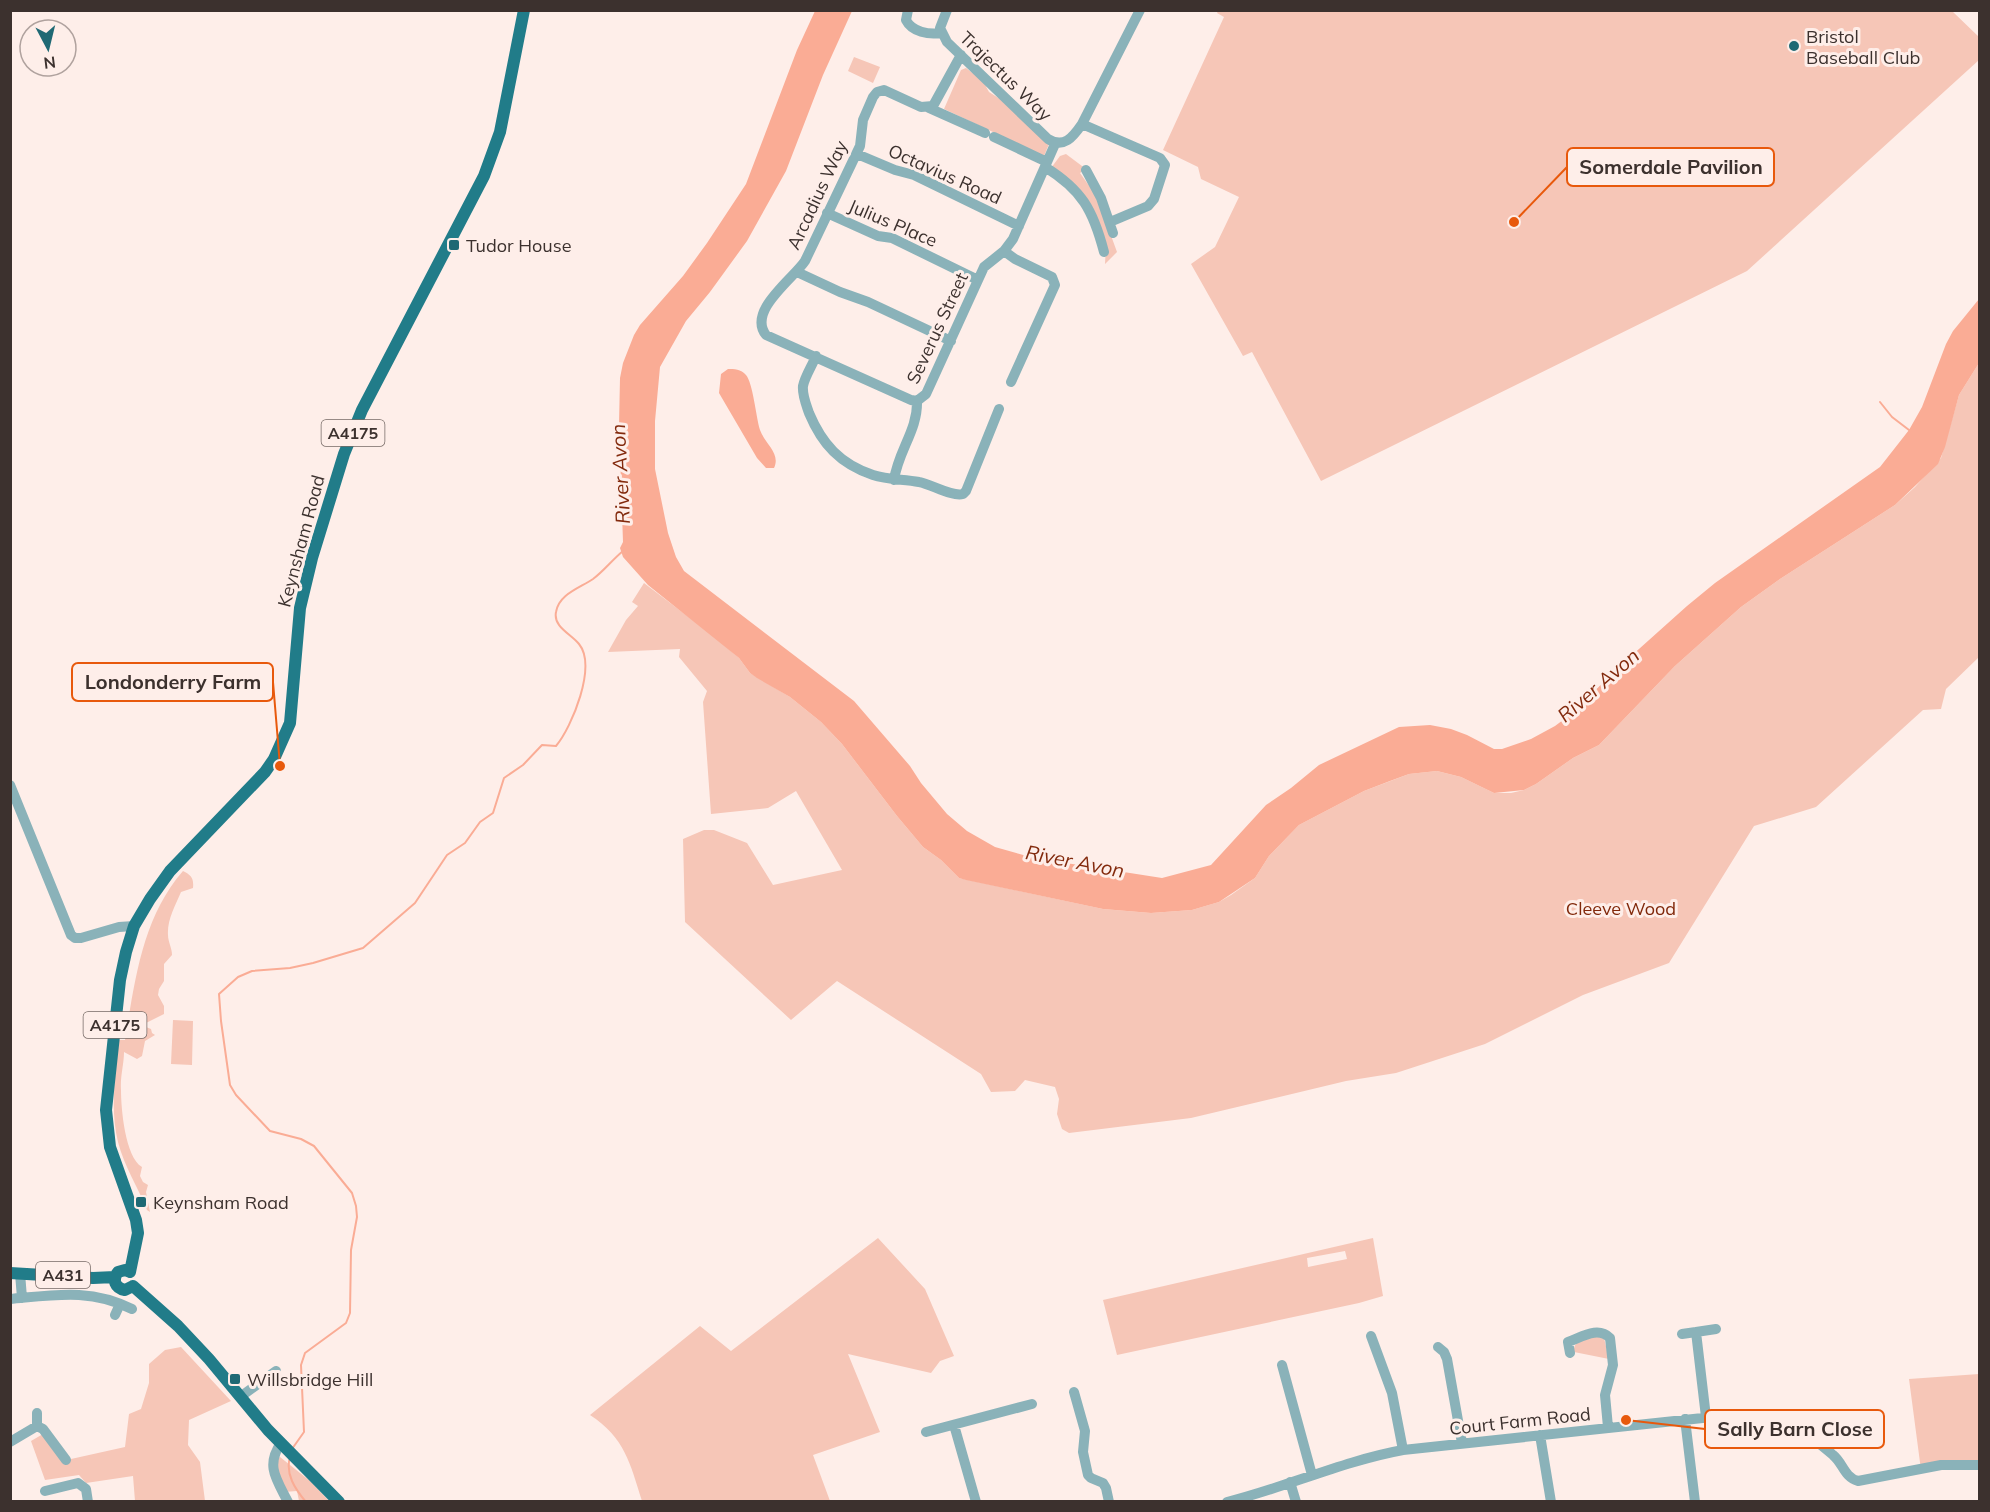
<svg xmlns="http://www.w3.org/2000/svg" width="1990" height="1512" font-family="Mulish,sans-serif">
<rect width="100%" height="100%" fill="#feeee9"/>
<path fill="#f6c6b7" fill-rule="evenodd" d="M1952,11L1979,37V60L1747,271L1321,481L1252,352L1243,356L1191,264L1215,247L1239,197L1201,179L1198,167L1163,150L1224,17L1217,13L1218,11Z
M854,57L880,67L873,83L848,71Z
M966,68L983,81L989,92L1000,99L1049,144L1044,156L944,109L961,70Z
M1066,154L1086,169L1080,173L1097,197L1117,252L1105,264L1106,246L1096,218L1051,168L1060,156Z
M1979,363V657L1946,689L1941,709L1923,710L1816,807L1754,826L1669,963L1583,995L1485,1044L1396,1073L1346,1081L1191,1118L1069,1133L1062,1129L1057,1114L1059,1099L1055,1087L1025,1080L1015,1091L991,1092L981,1074L837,981L791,1020L685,922L683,839L704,830H714L747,843L773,885L842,870L796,791L768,808L711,814L703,702L707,691L679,657L680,649L608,652L626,620L638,606L632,602L644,583L716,638L739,658L750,673L790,697L821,722L842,744L897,816L923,847L941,860L959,878L1103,909L1151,913L1192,910L1219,902L1231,895L1255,878L1269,856L1299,825L1364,791L1409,774L1437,771L1461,777L1494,793H1511L1524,790L1536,784L1573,758L1599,745L1675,666L1741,607L1780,579L1895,505L1915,487L1941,458L1959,395Z
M183,871C191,875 194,878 193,888L181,892C175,906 167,920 168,935C168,942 172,948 172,955L164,964V981L159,989L158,995L164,1006V1014L144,1024L146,1027L151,1029L152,1033L155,1035L145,1041L142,1056L137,1059L124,1052C124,1064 120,1077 121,1090C121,1108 125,1157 142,1167L140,1176L143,1182L148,1185L146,1192L150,1212L147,1210C138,1187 124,1166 118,1142C110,1109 115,1074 119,1040H125C135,981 142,918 183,871Z
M173,1020L193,1021L192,1065L171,1064Z
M878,1238L925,1289L954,1356L940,1361L931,1373L848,1354L880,1432L813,1455L830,1501H642C630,1463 625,1438 590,1415L700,1326L731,1351Z
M1373,1238L1383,1296L1359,1303L1117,1355L1103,1300ZM1345,1251L1347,1259L1308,1267L1307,1258Z
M1596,1336L1604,1338L1609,1359L1574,1352C1573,1340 1585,1339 1596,1336Z
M181,1347L231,1401L189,1420L188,1445L200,1462L205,1501H135L133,1476L86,1483L79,1475L45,1480L31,1441L43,1434L62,1461L125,1447L129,1414L141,1409L149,1383V1364L165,1350Z
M1979,1374V1465L1921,1470L1909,1379Z
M280,1457L310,1481L329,1501H299L297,1491L284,1492L274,1462Z"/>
<path fill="#faac95" d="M815,11H852L823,75L786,171L747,241L710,292L686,321L660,367L655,421V469L668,533L676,557L684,571L854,701L910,766L921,783L947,814L967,831L995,847L1034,858L1162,878L1211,865L1266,805L1291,788L1319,765L1399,727L1430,725L1451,729L1467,735L1494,749H1502L1531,739L1555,726L1571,714L1620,666L1687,606L1715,583L1880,467L1909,430L1922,407L1946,344L1953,331L1979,299V363L1959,395L1945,447L1938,464L1895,505L1780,579L1741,607L1675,666L1599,745L1573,758L1536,784L1524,790L1494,793L1461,777L1437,771L1409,774L1390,781L1364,791L1299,825L1269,856L1255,878L1219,902L1192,910L1151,913L1103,909L966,880L959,878L941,860L923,847L897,816L842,744L821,722L790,697L757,678L750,673L739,658L648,585L623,557L620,548L623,542L619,426L620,378L623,363L634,335L640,325L683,276L707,243L746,184L797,50Z
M728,369C734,369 741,369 746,375C753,383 756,417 760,430C765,444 781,453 774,468H766L757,458L719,393L721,374Z"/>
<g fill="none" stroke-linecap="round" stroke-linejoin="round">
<path stroke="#faac95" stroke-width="2" d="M1880,402L1892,417L1909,430
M292,1449L304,1432L301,1365L305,1353L346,1323L350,1313L351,1250L357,1217L356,1206L352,1193L314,1146L301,1139L270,1131L236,1095L230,1085L221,1021L219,994L238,977L252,971L290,968L313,963L363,948L415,903L447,855L465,843L480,822L493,813L504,778L523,765L542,745L556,746C572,727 597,666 579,644C571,634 553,627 556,612C559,594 580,588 593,579C604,571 612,560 623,551
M290,1457C285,1474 295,1489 306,1502"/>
<path stroke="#8ab2b9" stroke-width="10" d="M908,10L906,20C912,32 929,35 941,33
M947,10L940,28L947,42L1048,139C1064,149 1073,137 1082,124L1140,10
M929,108L985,133
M1082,124L1160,158L1165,165L1154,199L1148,206L1110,222
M994,137L1047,162
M857,154L895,170L914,175L1019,226
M1045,167C1082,190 1093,210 1104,252
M1086,170L1101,198L1113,233
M827,213L878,236L892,238L978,280
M1004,251L1015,259L1052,277L1055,285L1011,382
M797,272L840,292L868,302L951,341
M816,356C812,366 805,376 803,386C802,395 806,404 809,413C822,444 840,464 873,475C888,480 904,479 919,482C931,484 952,497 963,494L966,491L999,409
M917,401L911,400L766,335C747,311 793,279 805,261L860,146L863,120L873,97L877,92L884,90L921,107L933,106L961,55
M894,480C898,451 918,430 917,401L926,394L984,267L1004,251L1013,239L1055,144
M10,785L71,935L75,938H81L119,927L134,926
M20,1273L22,1298
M10,1299C54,1295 91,1288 132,1309
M115,1315L120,1304
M1682,1334L1696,1332
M1371,1336L1392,1393L1403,1450
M1438,1347L1444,1352L1447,1359L1462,1443
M1570,1353L1568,1342C1582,1337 1598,1326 1610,1338L1613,1365L1605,1395L1608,1427
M1282,1365L1312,1475
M1074,1392L1085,1431L1083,1452L1088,1475L1091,1478L1103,1483L1106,1488L1109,1502
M240,1397L276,1371
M37,1413V1426
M1706,1417L1696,1332L1716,1329
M1685,1419L1695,1502
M954,1425L976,1502
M926,1432L1032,1404
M1540,1435L1551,1502
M10,1442L37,1426L43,1429L66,1460
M281,1443C265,1466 277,1480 288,1502
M1290,1482L1296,1502
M45,1491L78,1483L86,1489L88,1502
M1227,1502C1287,1487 1343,1461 1403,1450L1731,1415C1767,1418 1806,1429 1833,1455C1843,1463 1844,1477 1858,1481L1941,1465H1980"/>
<path stroke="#217c89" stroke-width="12" d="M130,1272L138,1233L136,1220L110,1147L106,1110L120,980L126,952L134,926L150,899L170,871L265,772L274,759L290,723L300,608L312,558L344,454L362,410L484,176L500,132L524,10
M130,1272L125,1270L118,1272C112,1280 115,1288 125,1290L133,1286
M10,1273L93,1278L115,1277
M133,1286L178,1326L209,1359L268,1430L339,1502"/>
</g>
<g fill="#1f6974" stroke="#feeee9" stroke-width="2">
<circle cx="1794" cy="46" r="6"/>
<rect x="448" y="239" width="12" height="12" rx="3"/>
<rect x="135" y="1196" width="12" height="12" rx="3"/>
<rect x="229" y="1373" width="12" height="12" rx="3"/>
</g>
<g text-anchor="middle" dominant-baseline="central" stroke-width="6" stroke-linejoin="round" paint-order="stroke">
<g fill="#feeee9" stroke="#766a66" stroke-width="1.5">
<rect x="321.5" y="420" width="63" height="26" rx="4.5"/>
<rect x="83.5" y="1012" width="63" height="26" rx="4.5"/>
<rect x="36" y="1262" width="54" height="26" rx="4.5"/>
</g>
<g font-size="16" font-weight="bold" fill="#3c312e">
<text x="353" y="433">A4175</text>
<text x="115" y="1025">A4175</text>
<text x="63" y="1275">A431</text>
</g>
<g font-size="18" fill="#3c312e" stroke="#feeee9" text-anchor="start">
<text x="1806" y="36">Bristol<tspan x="1806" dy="21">Baseball Club</tspan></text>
<text x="466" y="245">Tudor House</text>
<text x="153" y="1202">Keynsham Road</text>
<text x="247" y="1379">Willsbridge Hill</text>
</g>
<g font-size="18" fill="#3c312e" stroke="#feeee9">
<text transform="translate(1006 76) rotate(44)">Trajectus Way</text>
<text transform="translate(945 174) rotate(24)">Octavius Road</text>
<text transform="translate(817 195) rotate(-65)">Arcadius Way</text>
<text transform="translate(893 223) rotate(23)">Julius Place</text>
<text transform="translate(937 328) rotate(-65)">Severus Street</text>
<text transform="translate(301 541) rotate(-75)">Keynsham Road</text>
<text transform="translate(1520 1421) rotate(-6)">Court Farm Road</text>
</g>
<g font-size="18" fill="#81280a" stroke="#feeee9">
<text x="1621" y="908">Cleeve Wood</text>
</g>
<g font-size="20" font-style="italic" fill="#832a0d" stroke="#feeee9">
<text transform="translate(620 474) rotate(-93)">River Avon</text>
<text transform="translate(1598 685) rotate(-41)">River Avon</text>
<text transform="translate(1075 861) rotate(11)">River Avon</text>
</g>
</g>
<path fill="none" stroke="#e8590c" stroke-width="2" d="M1514 222L1567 167M280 766L273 682M1626 1420L1705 1429"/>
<g fill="#e8590c" stroke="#feeee9" stroke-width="2">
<circle cx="1514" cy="222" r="6"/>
<circle cx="280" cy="766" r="6"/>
<circle cx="1626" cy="1420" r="6"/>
</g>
<g fill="#feeee9" stroke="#e8590c" stroke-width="2">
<rect x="1567" y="148" width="207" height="38" rx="6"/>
<rect x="72" y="663" width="201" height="38" rx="6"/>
<rect x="1705" y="1410" width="179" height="38" rx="6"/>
</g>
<g font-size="20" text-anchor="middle" font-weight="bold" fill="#3c312e">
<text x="1671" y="174">Somerdale Pavilion</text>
<text x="173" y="689">Londonderry Farm</text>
<text x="1795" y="1436">Sally Barn Close</text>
</g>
<rect width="1990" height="1512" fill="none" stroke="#3c312e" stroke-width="24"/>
<g transform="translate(48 48) rotate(173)"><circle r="28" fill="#feeee9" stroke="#b0a29e" stroke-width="1.5"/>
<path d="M0-4.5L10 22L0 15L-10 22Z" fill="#1f6974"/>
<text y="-9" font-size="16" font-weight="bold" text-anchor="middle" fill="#3c312e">N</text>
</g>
</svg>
